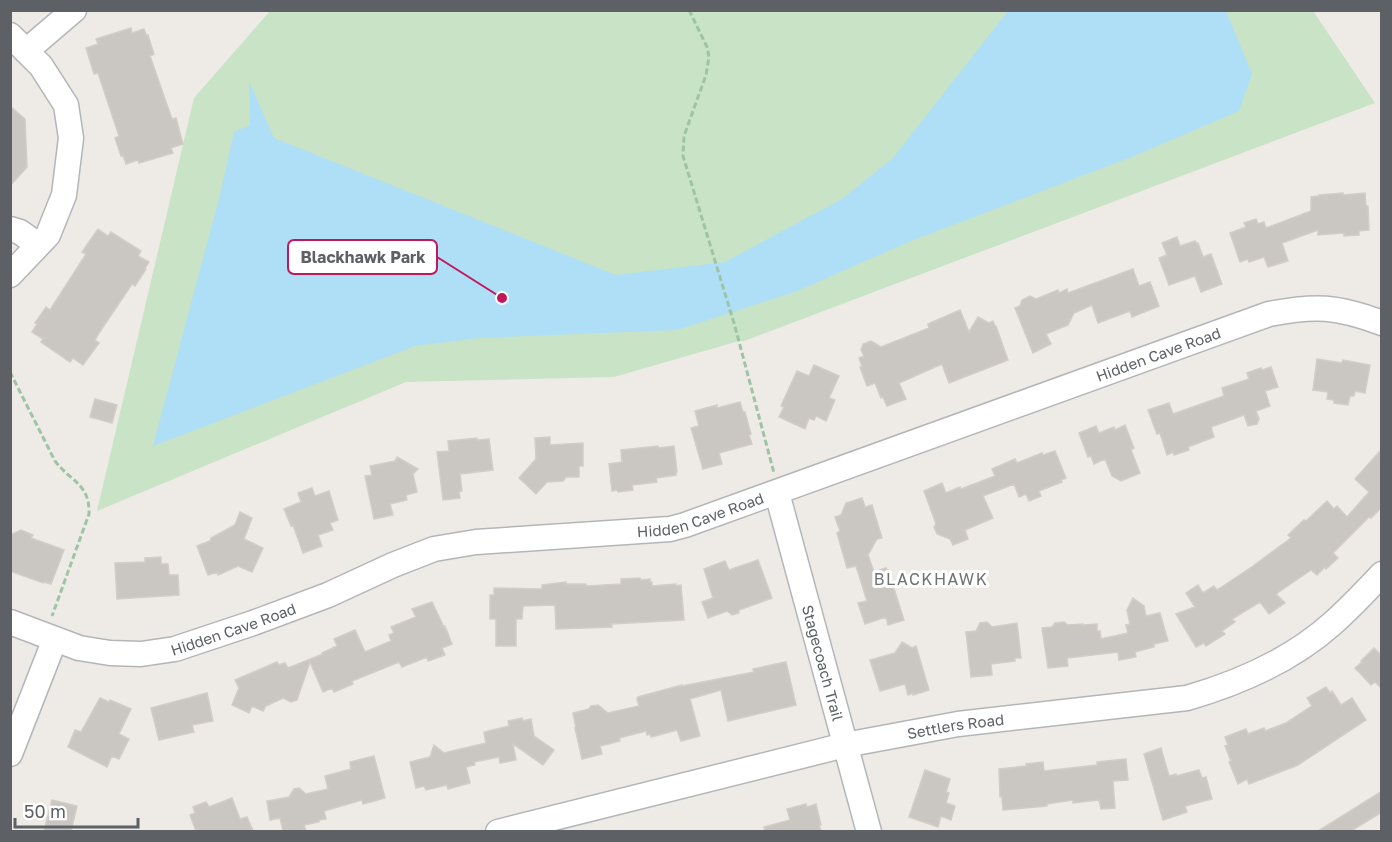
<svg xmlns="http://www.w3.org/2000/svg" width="1392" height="842" font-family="'Golos Text',sans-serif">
<rect width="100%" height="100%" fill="#eeebe6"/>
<path fill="#c8e3c5" d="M270,11H1313L1375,103L744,341H739L614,377L406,382L97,511L194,98Z"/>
<path fill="#aedff6" d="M1008,11H1226L1252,74L1239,111L1134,156L911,241L797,291L677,330L479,338L415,346L153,446L220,195L234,132L250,125L249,81L274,138L616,275L725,262L842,199L893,158Z"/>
<path fill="#cac6c2" stroke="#d2cdc5" stroke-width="1.5" d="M131,28L132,33L144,29L146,35H148L154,54L150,56L172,119L176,118L183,144L171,148L173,153L139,163L138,160L126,164L123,155L121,156L115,138L119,136L98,73L94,74L86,48L98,44L96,39Z
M10,106L25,119L27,167L10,186Z
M1343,193V195L1365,193L1366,206H1368L1369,230L1359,231V235L1344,236V233L1318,235V230L1282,243L1288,261L1268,267L1264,257L1249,262L1248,259L1240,262L1230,233L1246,227L1244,223L1256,219L1258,224L1264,222L1266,228L1311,211V197L1319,196V195Z
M98,229L108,236L111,232L141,251L138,256L149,262L145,268L146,269L135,286L132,284L99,333L95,340L99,343L83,365L73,358L70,362L41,342L43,339L32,332L37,324L35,323L46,307L50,310L86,254L82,252Z
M1177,237L1180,246L1195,241L1197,244L1198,243L1203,257L1211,254L1222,284L1201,292L1195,276L1169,285L1159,258L1167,255L1162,243Z
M1133,269L1139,286L1150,282L1159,306L1132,317L1130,311L1098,323L1092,305L1074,313L1068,325L1046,334L1051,344L1033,353L1015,308L1020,306L1022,300L1030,296L1036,299L1058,290L1059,293L1067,289L1068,293Z
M960,310L969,332L978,317L989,323L993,321L995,326H996L1008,360L949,383L942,364L899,383L906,399L887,406L883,397L881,398L875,383L867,386L860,367L862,366L859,358L864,356L861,350L863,344L871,341L881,347L929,328L928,324Z
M1317,359L1342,363L1343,360L1370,365L1365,393L1355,391L1354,396H1350L1348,405L1334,403V400L1327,399L1328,392L1313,390Z
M814,365L839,376L829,398L835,400L826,421L816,416L814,420L809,418L805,429L779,417L784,407L781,406L797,371L809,376Z
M1271,367L1278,387L1265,391L1270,406L1256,411L1259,419L1257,424L1248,426L1244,415L1211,427L1214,437L1188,447L1189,450L1174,455L1173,452L1167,455L1160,433L1157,434L1148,410L1169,403L1173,414L1224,396L1222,388L1249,379L1247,373L1261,368L1262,370Z
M95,399L117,405L112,423L90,417Z
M740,402L743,412H745L751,434L749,435L752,444L719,453L722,464L703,469L691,428L699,426L695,411L717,405V408Z
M1125,425L1134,448L1131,450L1140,473L1121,481L1112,476L1105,459L1094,464L1091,456L1088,457L1079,433L1096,426L1099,433L1114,427L1115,430Z
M550,437V445L583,443V466H579V477H566L563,481L547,482L536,494L519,478L536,459L535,438Z
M477,438V440L489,439L493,470L460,474L462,491L459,492L460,498L443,500L437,452L449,451L448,441Z
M658,446V448L674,446L677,472H676V475L656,478L657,482L632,485L633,490L618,492L617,490L612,491L609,464L622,462L621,450Z
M1382,449V507L1371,518L1369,517L1333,553L1338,558L1326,569L1325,567L1317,575L1311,570L1276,594L1285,603L1269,614L1260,602L1232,619L1235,622L1222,631L1225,634L1206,646L1204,643L1196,647L1176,614L1195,607L1186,593L1198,585L1203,593L1214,586L1217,590L1253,566L1291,538L1288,535L1304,520L1306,521L1327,501L1334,509L1337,506L1347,517L1369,492L1355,479Z
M1055,451L1066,478L1061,480L1062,482L1039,491L1041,496L1029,501L1026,494L1019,497L1014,484L983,496L993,518L965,530L968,539L953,545L950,539L937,534L934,527L936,524L924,491L942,483L946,493L960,487L961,489L995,476L992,469L1015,459L1017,463L1042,453L1043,455Z
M397,457L418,469L413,474L417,492L406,495L407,500L390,504L393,515L374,519L365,476L372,475L370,466L395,461Z
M312,488L315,496L329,491L338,520L330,523L333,530L318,535L322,546L303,553L293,525L291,526L284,509L301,502L298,493Z
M862,498L865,507L872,505L882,538L877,539L868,555L874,572L886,568L887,570H888L904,620L888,625L886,617L865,624L858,603L867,601L856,566L847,568L837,533L840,531L835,517L841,515L846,503Z
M240,512L252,518L244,539L263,548L252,572L238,566L218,575V572L208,575L197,546L210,541L211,538L235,525Z
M21,530L33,535L31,538L64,550L51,584L44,582L43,583L10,571V535Z
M161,557V564H168L169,575H178L179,595L117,599L115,563L145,562V558Z
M758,560L772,598L739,610V613L732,615L727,611L708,618L702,602L713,598L704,569L725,561L729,570Z
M640,578L641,580L650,579V582H652V586L676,584V586L681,585L684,620L611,624L612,627L556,629L555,605L523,606L522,619H516V646H496V619H490V595H494V588L542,589V585L566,582V584H586V586L621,584V579Z
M1133,598L1144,606L1146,616L1160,613L1168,641L1154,644V647L1135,652L1136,657L1119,660L1118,652L1067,658L1068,666L1048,668L1042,628L1052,627L1055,623L1064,622L1068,625L1083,624V625L1097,624V631H1100L1101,639L1128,633L1126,625L1130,624L1127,610Z
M432,602L444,627L445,626L452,644L442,648L445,655L428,661L427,657L402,667L399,662L352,681L353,684L334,692L332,688L323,692L310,662L297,700L291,702L283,698L266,706L263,711L252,706L249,713L232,705L239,688L235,680L277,662L279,665L285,663L288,668L323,654L322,653L337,646L334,639L355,630L365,652L391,641L389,635L394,633L391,627L416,617L412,609Z
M987,622L992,627L1017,623L1021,658H1015V661L991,664L992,675L971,677L966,632L976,631L980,623Z
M902,642L912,648L916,646L929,690L913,695V693L908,695L905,684L880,691L870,660L895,653Z
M1374,648L1382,656V689L1375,682L1371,685L1355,668L1362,662L1361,661Z
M786,662L796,705L728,721L721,690L690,699L700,736L681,741L677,730L651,737L650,734L647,735L646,731L619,738L620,741L600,746L602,754L582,759L575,728H576L573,713L589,709L591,706L598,705L608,713L639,706L637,699L638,697L682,685V686L754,672L753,669Z
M1326,687L1330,693L1332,691L1341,705L1352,698L1366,720L1298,765L1249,784L1247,779L1238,784L1229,762L1231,761L1225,746L1228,745L1225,737L1246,729L1248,734L1264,728L1265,731L1286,723L1312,706L1307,698Z
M207,693L213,721L192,725L194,732L159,740L151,708Z
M100,698L109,702L110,700L131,709L119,734L129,739L119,759L112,756L107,767L68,747L75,730L81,732Z
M522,718L523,721L531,719L534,736L554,750L543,765L513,744L516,760L500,763L499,757L474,762L475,765L466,767L470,783L448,789L447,785L426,790L424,786L416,788L410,762L430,757L434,745L444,753L486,743L484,732L509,726L508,721Z
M1161,748L1169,776L1176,774V776L1199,770L1202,778L1206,777L1212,799L1185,806L1187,812L1163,820L1144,754Z
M374,756L385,798L363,804L362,800L324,811L326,819L319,820V822L304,825L306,831H283L280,818L270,820L267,801L289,797L294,789L299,788L306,794L328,789L325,776L351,769L350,762Z
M1126,759L1128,780L1113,781L1115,808L1101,809L1099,800L1073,803V800L1047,804V806L1003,810L1002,797H1000L999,769L1026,766V764L1043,762L1044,771L1097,765V762Z
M925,770L950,779L946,792L949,793L946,803L955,806L951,820L941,816L938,827L909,817Z
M1382,791V812L1351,831H1318Z
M232,798L240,819L247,817L253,831H196L190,815L195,813L193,807L206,802L209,807Z
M52,800L77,806L71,831H44Z
M806,804L807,807L816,804L821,825H819L821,831H765L764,827L790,820L787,809Z"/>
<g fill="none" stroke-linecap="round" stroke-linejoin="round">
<g stroke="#b3b6b9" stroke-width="27">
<g id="minor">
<path d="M10,35L41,66L66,105L71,138L64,195L48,235L10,275"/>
<path d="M26,51L74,10"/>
<path d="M10,229L20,232L38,245"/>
<path id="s1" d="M777,493L869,832"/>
<path id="s2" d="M10,622L79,648L110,653L141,654L175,649L253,623L328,595L393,565L434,549L476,542L670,529L685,525L1269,314C1315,305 1337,306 1382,323"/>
<path d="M10,754L55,639"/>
<path id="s3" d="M498,832L845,745L958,724L1187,698C1239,683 1293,659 1333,623C1350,608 1366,591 1382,574"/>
</g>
</g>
<path stroke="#9ec4a6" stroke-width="3" stroke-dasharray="6 3" stroke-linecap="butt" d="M689,10L707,47L709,57L706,75L684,136L683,156L734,323L774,473
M10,372L55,461C71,482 90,484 89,514L52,616"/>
<use href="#minor" stroke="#fff" stroke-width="24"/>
</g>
<g text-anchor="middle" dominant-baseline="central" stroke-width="6" stroke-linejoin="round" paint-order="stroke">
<g font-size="15" fill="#5d6165" stroke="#fff">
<text stroke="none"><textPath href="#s2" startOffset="1204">Hidden Cave Road</textPath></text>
<text stroke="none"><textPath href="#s2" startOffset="718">Hidden Cave Road</textPath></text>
<text stroke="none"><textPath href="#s2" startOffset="232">Hidden Cave Road</textPath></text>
<text stroke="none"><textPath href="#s1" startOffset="176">Stagecoach Trail</textPath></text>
<text stroke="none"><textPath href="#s3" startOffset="470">Settlers Road</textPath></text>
</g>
<g font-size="16" letter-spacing="1.5" fill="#6f7376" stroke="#fff">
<text x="931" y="579">BLACKHAWK</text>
</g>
</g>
<path fill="none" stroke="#c2185b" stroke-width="2" d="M502 298L437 257"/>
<circle fill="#c2185b" stroke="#fff" stroke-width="2" cx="502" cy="298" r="6"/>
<rect fill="#fff" stroke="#c2185b" stroke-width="2" x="288" y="240" width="149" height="34" rx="6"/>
<g font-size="16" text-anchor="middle" font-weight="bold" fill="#5d6165">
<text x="363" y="263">Blackhawk Park</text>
</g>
<rect width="1392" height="842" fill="none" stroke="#5d6165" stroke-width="24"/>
<path d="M15 818v9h123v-9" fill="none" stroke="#5d6165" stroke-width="3"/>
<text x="24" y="818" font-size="18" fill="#5d6165" stroke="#ffffff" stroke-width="4.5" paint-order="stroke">50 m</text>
</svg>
